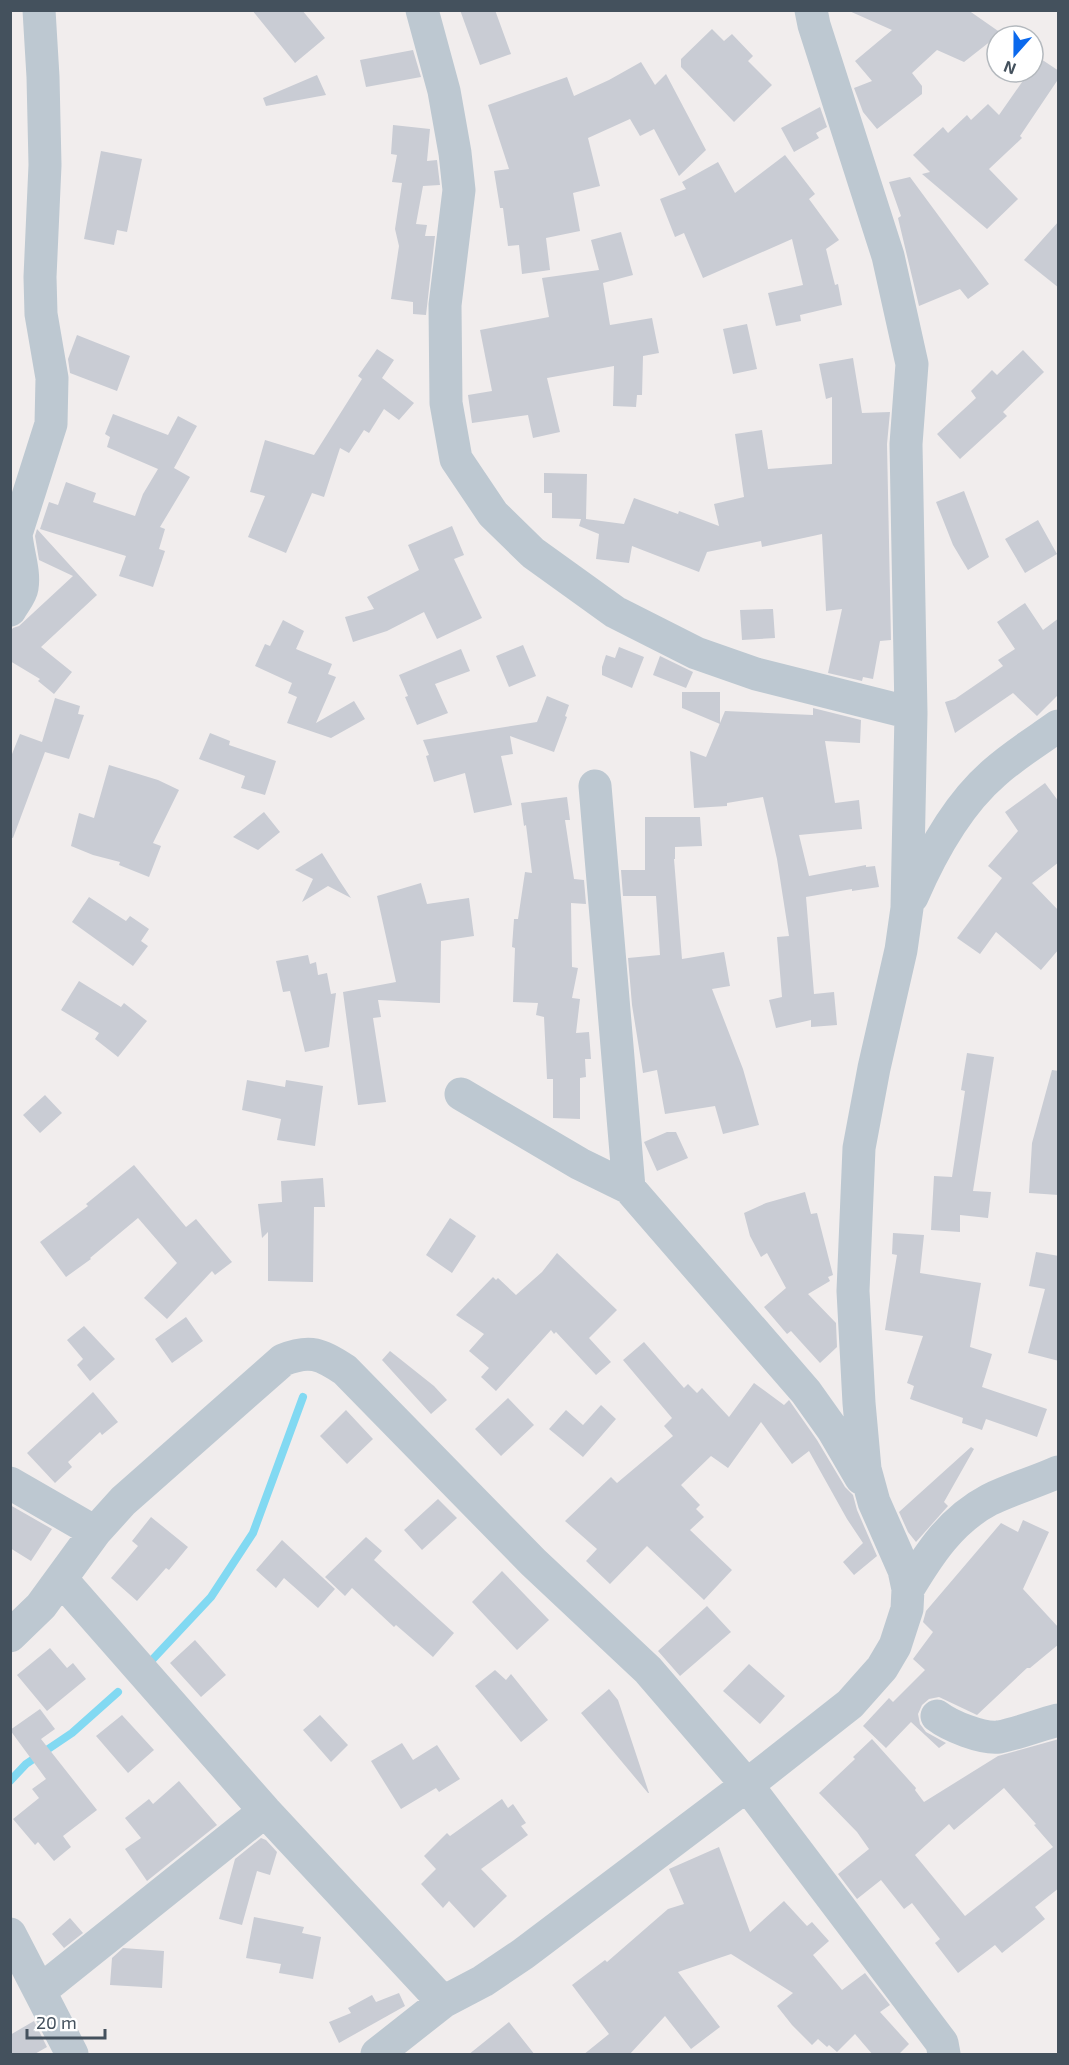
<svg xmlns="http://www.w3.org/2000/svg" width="1069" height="2065" font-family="'Exo 2',sans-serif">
<rect width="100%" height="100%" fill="#f1eded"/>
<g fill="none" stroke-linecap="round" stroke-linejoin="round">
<path stroke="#82d9f2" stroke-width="8" d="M152,1660L211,1597L253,1533L303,1397
M10,1781L26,1764L72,1733L118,1692"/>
</g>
<path fill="#c9ccd4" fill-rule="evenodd" d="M252,10H302L325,38L295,63Z
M460,10H495L511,54L480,65Z
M847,10H968L1001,33L964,62L937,50L912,73L922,86V94L877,129L863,112L854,88L872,81L855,61L892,30Z
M712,29L724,41L732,34L753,56L748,61L772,85L734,122L681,67V59Z
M413,50L421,77L366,87L360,60Z
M1038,57L1059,71V78L1020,136L1022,138L989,169L1018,199L987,229L922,174L930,172L913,155L943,127L948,133L967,115L971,120L988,104L999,115L1029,72H1033V66Z
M641,62L655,85L666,74L706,150L679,176L654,129L640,136L630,119L588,138L600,186L573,193L580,231L546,238L550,270L522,274L519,245L508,246L503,208H500L494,171L509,169L488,105L567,77L574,96L609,80Z
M317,75L326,95L266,106L263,98Z
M820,107L827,127L816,133L819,138L794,152L781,128Z
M393,125L430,129L427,161L437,160L440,185L423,186L416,224L427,225L425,236H435L426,315L413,314V302L391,299L399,246L395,229L402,183L392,182L397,155L391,154Z
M101,151L142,159L127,232L117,230L114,245L84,239Z
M785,155L815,194L809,199L839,240L826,249L835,285L838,284L842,305L800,315L801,321L776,326L768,293L803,285L792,239L703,278L684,233L675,237L660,199L686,189L682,182L718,162L735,193Z
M910,177L989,284L968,299L960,289L919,306L898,218L901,216L889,182Z
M1059,221V288L1024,260Z
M621,232L633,275L603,283L610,325L652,318L659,353L643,356L642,395H637L636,407L613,406L614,366L547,378L560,432L533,438L528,415L472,423L468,395L492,391L480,330L549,317L542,278L599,270L591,240Z
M747,324L757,369L733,374L723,329Z
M77,335L130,356L117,391L70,373L68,359Z
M377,349L394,360L382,378L414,403L399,420L384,409L369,433L364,430L349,453L340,448L324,497L312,493L286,553L248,537L265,496L250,492L265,440L314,455L362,379L358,376Z
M1023,350L1044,372L1003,412L1007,416L960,459L937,434L976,398L971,391L992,370L997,375Z
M853,358L862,413L890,412L887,444L891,640L880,641L873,679L863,677L862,681L828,673L842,609L826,611L822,534L762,547L761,541L707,552L699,572L632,546L629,563L596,559L599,534L579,526L581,519L552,518V493H544V473L587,474L586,519L624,524L634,498L678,514L679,511L719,526L714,504L744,497L735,434L762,430L768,469L832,464V397L826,399L819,364Z
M113,414L168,435L178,416L197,426L174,468L190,477L160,527L165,529L159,549L165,551L153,587L119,576L126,556L40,529L49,502L58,505L66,482L96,493L93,502L135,516L143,494L158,469L107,447L110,437L105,434Z
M964,491L989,557L968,570L953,545L936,502Z
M1038,520L1057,554L1025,573L1005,539Z
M452,526L464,555L454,559L482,618L437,639L424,612L387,631L353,642L345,617L374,609L367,597L419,570L408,545Z
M37,529L97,595L41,647L72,672L54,694L38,681L40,679L10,661V632L13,628L19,626L73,576L39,560L35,536Z
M1025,603L1043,630L1059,618V694L1037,716L1013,693L955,733L945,702L955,699L1003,666L998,660L1015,649L997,622Z
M773,609L775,638L742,640L740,610Z
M283,620L304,631L296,649L332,664L328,674L336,677L316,723L354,701L365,719L331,738L287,723L297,697L288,693L292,683L255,666L265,644L270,646Z
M523,645L536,676L509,687L496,656Z
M619,647L644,657L632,688L602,675V667L606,655L615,658Z
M461,649L470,671L435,684L448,713L417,725L405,697L408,696L399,675Z
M660,656L693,672L686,688L653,675Z
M682,692H720V724L682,708Z
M547,696L569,705L565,716L567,717L554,752L510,736L513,754L501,756L512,805L474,813L465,773L434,782L426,756L429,755L423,740L537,722Z
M55,698L80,706L78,714L84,715L69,759L45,752L13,838L10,837V759L20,734L42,742Z
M813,708L861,720L860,743L825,741L835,803L859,800L862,829L799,835L809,876L866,865V867L875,866L879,887L852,891V889L806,897L814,994L834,992L837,1025L811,1027V1020L776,1028L769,1000L782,997L777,937L789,936L777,859L763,797L727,803V806L694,808L690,751L706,757L725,711L813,715Z
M210,733L230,741L229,745L276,761L265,795L241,788L245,776L199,759Z
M109,765L158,780L179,790L153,843L161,846L149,877L119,865L120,862L93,855L71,846L79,813L94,818Z
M1045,783L1059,802V862L1032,883L1059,911V949L1041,970L996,932L980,954L957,938L1002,878L988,866L1018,831L1005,812Z
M567,797L570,820H565L574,879L584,880L586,904L571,903L572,967L578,968L572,998L580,999L576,1033L589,1032L591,1059H585L586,1077L580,1078V1119L553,1118V1079H547L544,1017L536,1015L538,1003L513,1002L515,948L512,947L514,919H518L525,872L532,873L526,825L524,826L521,803Z
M264,812L280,832L258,850L233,837Z
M645,817H700L702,846L675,847V859H674L682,959L724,952L730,986L712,989L743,1069L759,1125L723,1134L715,1106L665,1114L657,1070L643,1073L632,1005L628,958L660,955L656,896H623L621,870H645Z
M322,853L339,880L351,898L328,886L302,902L313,879L295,870Z
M421,883L427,904L469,898L474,936L441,941L440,1003L378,1000L381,1017L373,1018L386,1102L358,1105L343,992L396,982L377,896Z
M89,897L126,921L130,916L149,929L141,941L148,946L133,966L72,922Z
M308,955L310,964L316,962L318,975L327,973L331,994L336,993L329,1047L305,1052L290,991L283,992L276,961Z
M79,981L121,1007L124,1003L147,1021L118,1057L95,1039L99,1033L61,1010Z
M967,1053L994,1057L973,1191L991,1192L988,1218L960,1215V1232L931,1230L934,1176L952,1177L965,1091L961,1090Z
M1052,1070L1059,1071V1195L1029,1193L1032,1143Z
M247,1080L285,1087L286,1080L323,1086L315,1146L277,1140L281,1119L242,1110Z
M45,1095L62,1113L40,1133L23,1115Z
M667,1132H676L688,1158L657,1171L644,1142Z
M134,1165L186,1227L196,1219L232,1262L215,1275L212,1271L167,1319L144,1298L177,1263L138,1218L90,1258L91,1259L66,1277L40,1242L88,1206L86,1204Z
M323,1178L325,1207H314L313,1282L268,1281V1232L262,1238L258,1204L282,1202L281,1181Z
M805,1192L811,1214L817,1213L833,1275L828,1277L830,1281L808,1294L836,1323L837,1347L820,1363L791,1331L787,1334L764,1307L786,1288L767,1253L761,1257L750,1236L744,1213L766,1203Z
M450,1218L476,1236L452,1273L426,1255Z
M893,1233L924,1235L920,1273L981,1283L970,1347L992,1354L982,1387L1047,1409L1037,1437L986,1419L982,1430L962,1423L963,1418L910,1399L914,1386L907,1383L923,1336L885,1330L897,1255L892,1254Z
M1036,1252L1059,1256V1361L1028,1353L1045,1289L1029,1286Z
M557,1253L617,1310L589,1338L611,1362L596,1375L556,1332L554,1334L551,1330L496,1391L481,1377L489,1368L469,1351L484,1334L456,1315L493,1277L496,1280L498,1278L516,1295L542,1272Z
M186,1317L203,1341L172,1363L155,1339Z
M84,1326L115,1359L90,1381L77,1365L83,1359L67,1340Z
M644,1342L684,1388L688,1384L697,1393L702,1388L729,1417L754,1383L784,1405L789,1400L817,1440L845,1487L853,1495L857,1510L877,1556L854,1575L843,1562L863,1543L847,1519L809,1451L792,1464L761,1422L728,1468L711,1456L681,1485L700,1505L696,1509L704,1517L690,1530L732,1570L704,1600L647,1546L610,1584L586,1561L597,1549L565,1521L611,1477L617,1483L673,1436L664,1426L672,1418L623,1360Z
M390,1351L434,1386L447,1400L431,1414L382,1360Z
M93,1392L118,1422L102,1435L100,1432L68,1462L72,1467L55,1483L27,1453Z
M508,1398L534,1425L501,1456L475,1429Z
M601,1405L616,1419L583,1457L549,1429L566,1410L583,1425Z
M346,1410L373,1439L347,1464L320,1436Z
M971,1447L974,1449L944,1502L948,1506L916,1542L908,1532L899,1512Z
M438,1499L457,1518L422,1550L404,1530Z
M10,1505L52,1529L31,1561L10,1548Z
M151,1517L188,1547L169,1570L166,1568L137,1601L111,1578L138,1546L132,1541Z
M1023,1520L1049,1532L1023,1589L1059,1628V1644L1030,1668H1027L977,1715L939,1697L929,1699L922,1705L918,1714L920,1724L926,1732L946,1743L939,1748L911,1722L886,1748L863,1726L889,1698L893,1702L925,1670L913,1659L933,1632L923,1622L926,1611L1001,1523L1018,1532Z
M366,1537L382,1551L374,1560L454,1633L433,1657L396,1625L394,1627L352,1588L345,1596L325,1577Z
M282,1540L335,1589L318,1608L284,1578L276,1588L256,1570Z
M502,1571L549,1620L517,1650L472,1602Z
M707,1606L731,1632L680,1676L658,1651Z
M195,1640L226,1675L201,1697L170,1663Z
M50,1648L67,1668L73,1663L86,1679L47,1711L17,1675Z
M749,1664L785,1696L760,1724L723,1691Z
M495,1670L506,1680L511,1674L548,1720L521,1742L475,1686Z
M609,1689L618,1700L649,1793H648L581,1713Z
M40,1709L55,1729L41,1739L97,1810L63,1836L71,1847L54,1861L38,1842L35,1845L13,1819L39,1798L32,1789L46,1779L10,1730Z
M122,1715L154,1750L128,1773L96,1736Z
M320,1715L348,1745L331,1762L303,1730Z
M872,1739L916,1788L915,1790L924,1802L998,1756L1059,1739V1888L1035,1907L1045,1919L1002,1953L995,1945L958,1973L935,1943L940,1939L912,1903L904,1909L881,1880L857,1899L838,1874L869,1849L857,1832L819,1793L855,1759L853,1757ZM1004,1788L1036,1824L1034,1825L1053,1847L965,1916L915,1855L949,1824L954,1830Z
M402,1743L413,1760L437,1745L460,1779L439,1792L436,1788L401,1809L371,1761Z
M179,1781L217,1825L147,1881L125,1849L141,1838L125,1818L149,1799L153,1804Z
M502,1799L508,1808L513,1804L526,1823L521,1826L528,1835L481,1869L507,1896L474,1928L449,1901L443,1908L421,1884L436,1869L424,1856L447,1833L450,1836Z
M261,1838L266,1840L277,1852L270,1875L257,1871L242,1925L219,1919L235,1859Z
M719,1847L750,1932L784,1901L807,1926L812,1922L829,1941L813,1955L842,1990L865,1973L890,2005L880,2012L909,2044L898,2055H873L855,2034L837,2052L829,2045L827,2047L818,2039L812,2045L792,2025L777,2006L793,1993L731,1954L678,1972L720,2027L691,2049L665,2016L629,2055H583L609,2034L572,1985L605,1960L607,1962L668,1909L684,1904L669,1869Z
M254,1917L304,1927L302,1933L321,1937L313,1979L279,1973L281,1964L246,1958Z
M70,1918L83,1933L64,1948L52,1934Z
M123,1948L164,1951L162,1988L110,1985L112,1958Z
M399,1993L405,2006L339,2043L329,2022L351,2013L348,2008L372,1995L376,2002Z
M34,2021L47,2047L33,2055H10V2035Z
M509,2022L535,2055H468Z"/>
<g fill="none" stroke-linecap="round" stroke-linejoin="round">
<path stroke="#bdc8d1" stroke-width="33" d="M422,10L444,91L455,153L459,190L445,305L446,403L456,459L493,514L533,553L615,612L696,653L756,674L911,713
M10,610C14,603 21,595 22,588C25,571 17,551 16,534L51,424L52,378L41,314L40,277L45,165L43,77L39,10
M595,786L629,1188
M912,897C931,853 957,805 994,773C1014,755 1037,741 1058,726
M461,1094L580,1164L629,1188L806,1392L833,1430L861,1478
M10,1483L95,1532
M62,1580L265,1811L443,2002
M908,1589C929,1554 951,1520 989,1500C1011,1489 1036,1482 1058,1472
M10,1636L41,1606L95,1532L123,1501L283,1360C310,1349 321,1354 345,1370L533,1562L648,1670L747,1785L942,2043L944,2054
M937,1716C950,1726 982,1739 999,1737C1019,1733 1039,1725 1058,1720
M10,1934L72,2054
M40,1991L265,1811
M377,2054L443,2002L483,1981L523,1954L747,1785L850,1704L882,1668L895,1646L907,1609L908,1589L904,1570L874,1502L865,1469L859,1403L853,1291L859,1148L874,1068L901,950L907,908L911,713L906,444L912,364L888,256L814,25L811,10"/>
</g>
<rect width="1069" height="2065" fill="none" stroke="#44515d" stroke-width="24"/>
<g transform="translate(1015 54) rotate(201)"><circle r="28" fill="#ffffff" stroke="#b4b9be" stroke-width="1.5"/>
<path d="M0-4.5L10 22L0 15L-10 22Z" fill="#0b69ed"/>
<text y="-9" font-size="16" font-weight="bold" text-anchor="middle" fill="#44515d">N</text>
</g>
<path d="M27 2029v9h78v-9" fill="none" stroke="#44515d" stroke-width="3"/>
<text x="36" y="2029" font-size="18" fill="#44515d" stroke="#ffffff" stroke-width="4.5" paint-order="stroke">20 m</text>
</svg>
